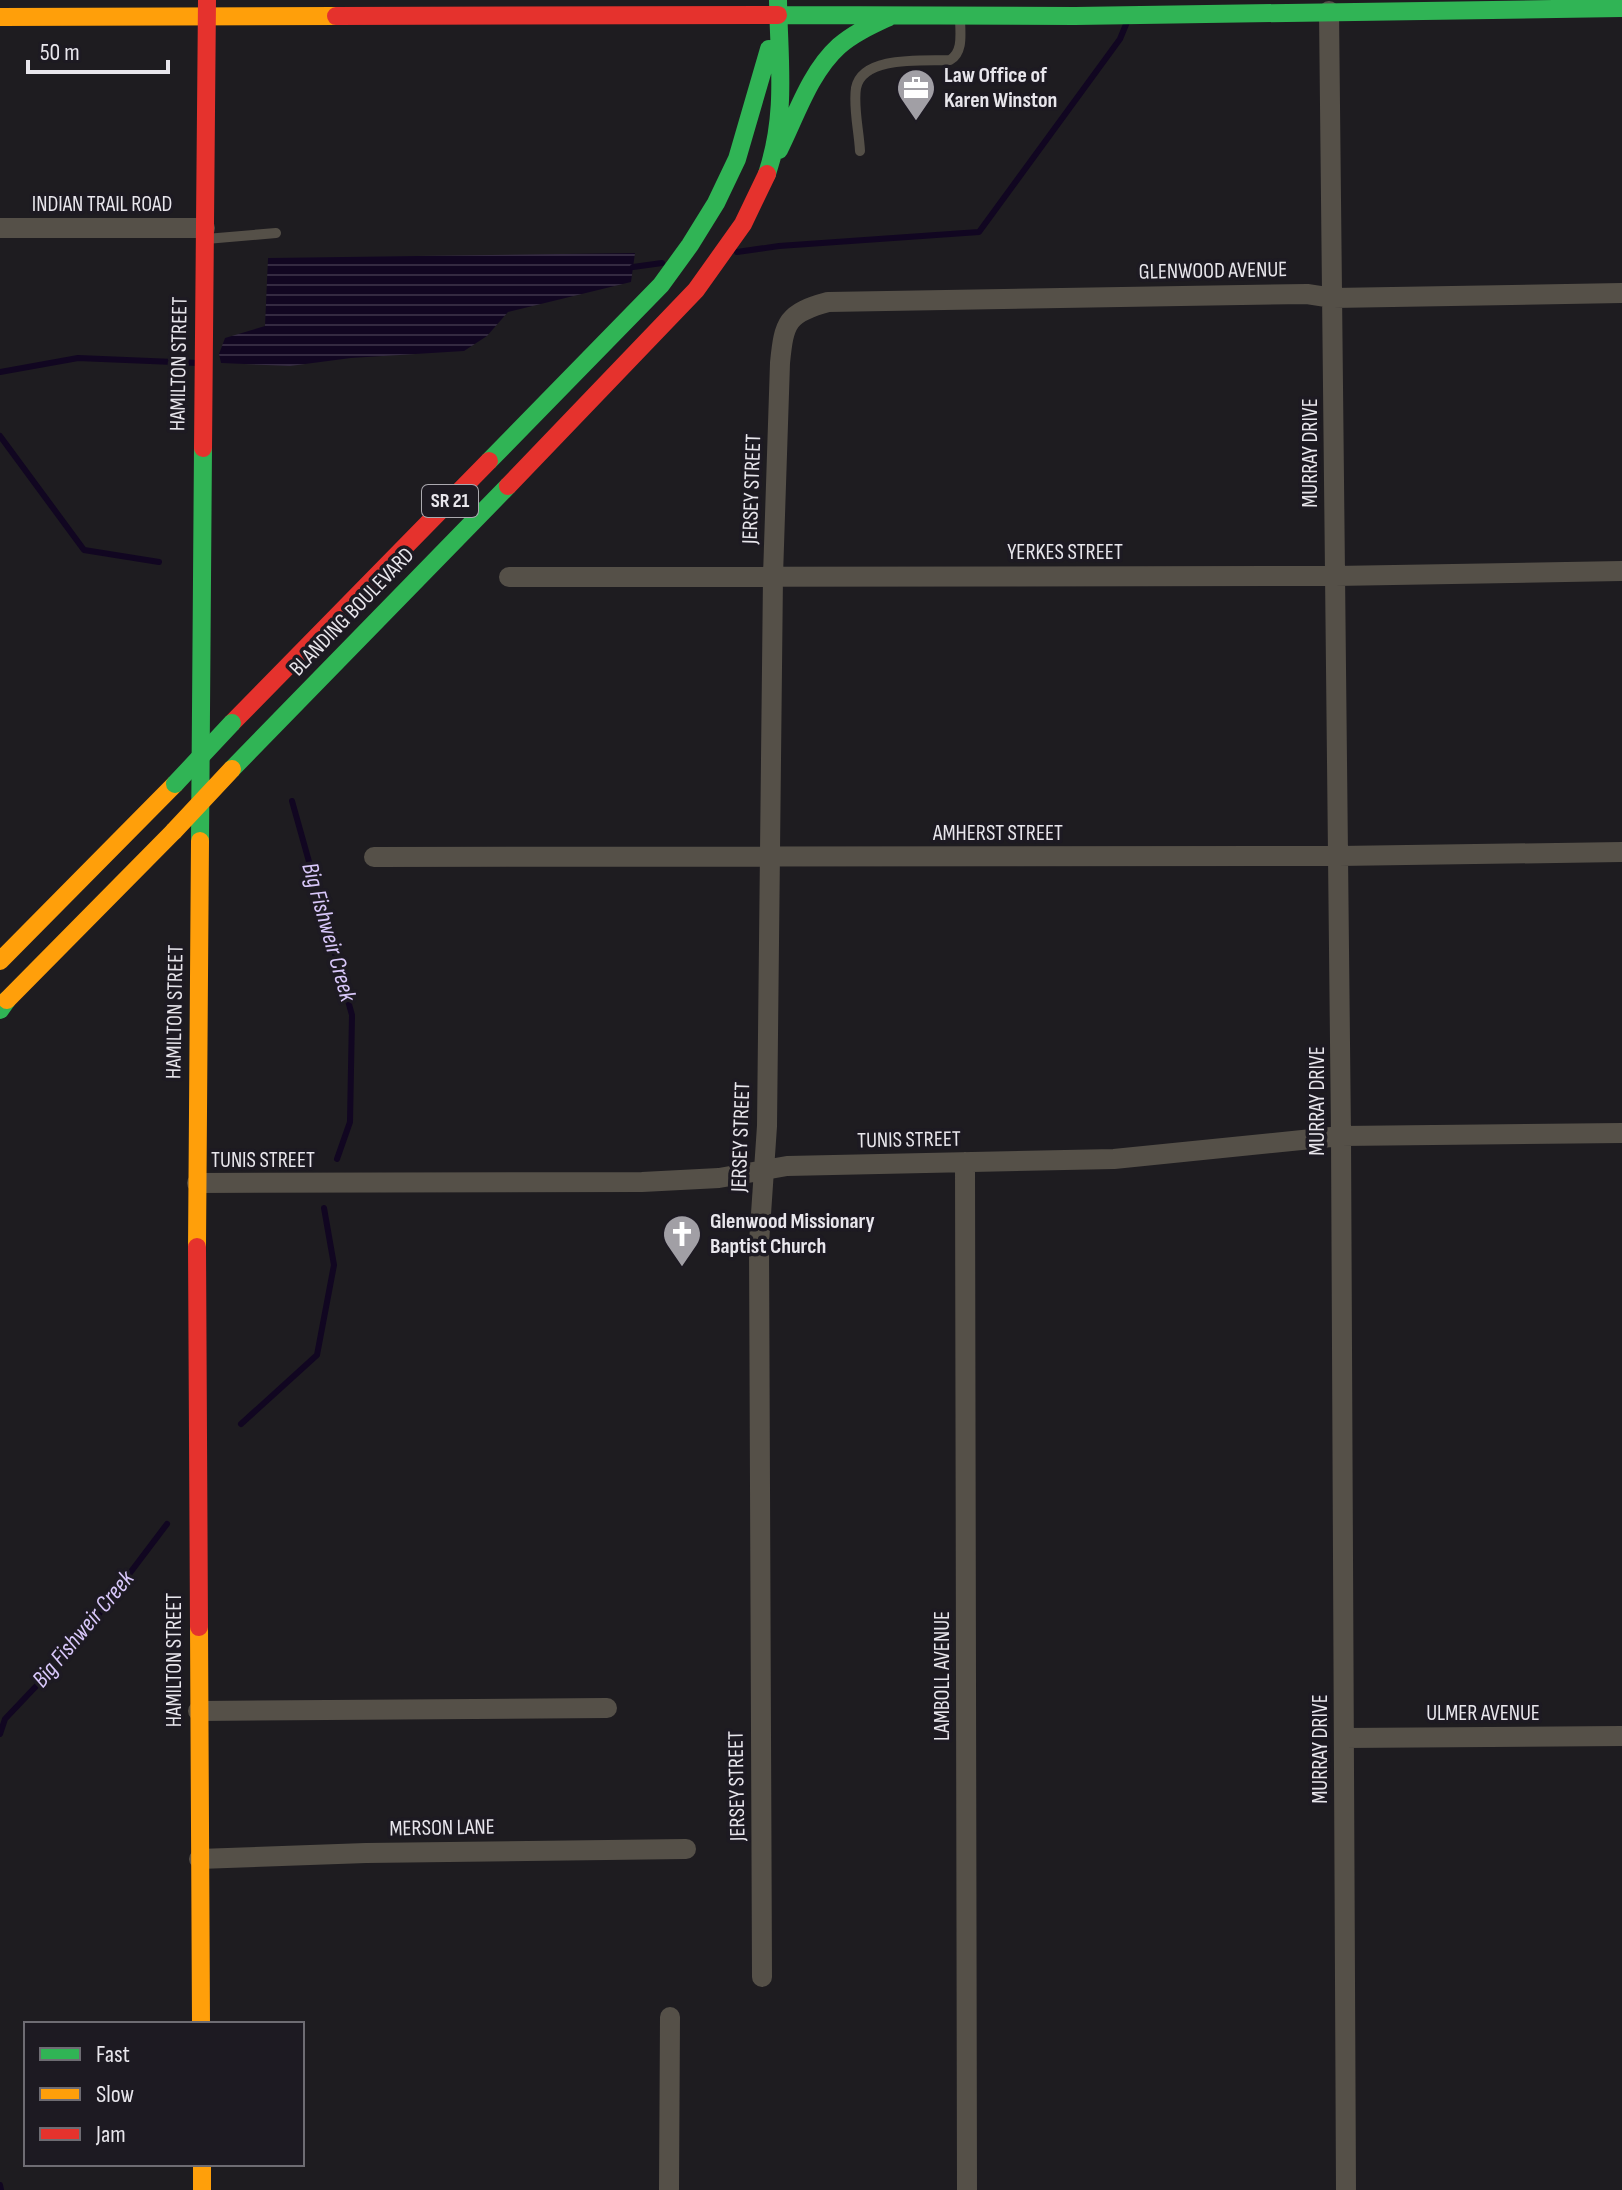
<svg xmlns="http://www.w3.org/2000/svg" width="1622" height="2190" font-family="'Sofia Sans Condensed',sans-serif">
<defs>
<pattern id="water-rules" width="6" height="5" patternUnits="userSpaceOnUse" patternTransform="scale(2)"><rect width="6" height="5" fill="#110621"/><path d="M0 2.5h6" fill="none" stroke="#342a41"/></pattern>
</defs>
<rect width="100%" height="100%" fill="#1e1c20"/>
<path fill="url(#water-rules)" d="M635,253L631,282L508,312L487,336L464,351L351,358L290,366L221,363L219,354L225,338L265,326L268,258Z"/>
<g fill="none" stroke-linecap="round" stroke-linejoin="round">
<path stroke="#110621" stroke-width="6" d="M737,252L779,246L979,232L1120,39L1127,22
M633,267L662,263
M0,372L78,358L198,363
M0,436L84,550L159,562
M292,801L352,1015L350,1122L337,1159
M241,1424L317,1355L334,1265L324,1208
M0,1734L5,1719L77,1643L167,1524
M0,2185L1,2190"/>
<path stroke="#555048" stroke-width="10" d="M860,151C859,131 853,107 856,88C862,55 924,61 950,60C964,52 960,32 960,17
M206,239L276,233"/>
<path stroke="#555048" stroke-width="20" d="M1329,11L1341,1136L1346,2190
M0,228H205
M509,577L1335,576L1622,571
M374,857L1339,856L1622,852
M965,1162L967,2190
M197,1183L642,1182L719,1178L787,1166L1114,1159L1341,1136L1622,1133
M198,1711L607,1708
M1344,1738L1622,1736
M199,1859L366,1853L686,1849
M762,1977L759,1243L767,1126L773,576L780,363C784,322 787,313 828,302L1307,294L1333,298L1622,293
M669,2190L670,2017"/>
<path stroke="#30b455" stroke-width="18" d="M778,15L1075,16L1622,8
M779,150C796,116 810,72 839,46C854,33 872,25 889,17
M767,174C787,113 779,62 778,0
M489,461L661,285L690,245L716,203L737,159L769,49
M232,769L508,486
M200,841L203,448
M0,1010L7,1000"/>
<path stroke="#ff9f0a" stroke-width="18" d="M0,17L336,16
M0,961L175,784
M7,1000L174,831
M197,1247L200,841
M199,1627L201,2024
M202,2164V2190"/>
<path stroke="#e5322d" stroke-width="18" d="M336,16L778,15
M203,448L207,0
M508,486L696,290L743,224L767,174
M232,723L489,461
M197,1247L199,1627"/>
<path stroke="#30b455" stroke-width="18" d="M175,784L232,723"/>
<path stroke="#ff9f0a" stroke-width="18" d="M174,831L232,769"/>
</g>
<defs>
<g id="office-pin" transform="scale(2)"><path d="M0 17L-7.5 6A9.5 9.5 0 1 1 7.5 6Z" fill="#a19fa5" stroke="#1d1a22"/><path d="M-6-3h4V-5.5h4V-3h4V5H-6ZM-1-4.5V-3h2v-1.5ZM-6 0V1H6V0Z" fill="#fff"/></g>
<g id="church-pin" transform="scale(2)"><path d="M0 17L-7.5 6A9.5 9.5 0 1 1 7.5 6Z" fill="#a19fa5" stroke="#1d1a22"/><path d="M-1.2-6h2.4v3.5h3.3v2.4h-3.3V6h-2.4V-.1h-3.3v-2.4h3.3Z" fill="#fff"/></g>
</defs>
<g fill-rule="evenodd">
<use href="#office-pin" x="916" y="88"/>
<use href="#church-pin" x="682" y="1234"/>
</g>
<g text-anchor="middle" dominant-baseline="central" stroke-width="7" stroke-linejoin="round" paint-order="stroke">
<rect fill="#1d1a22" stroke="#aba9af" stroke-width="2" x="422" y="485" width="56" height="32" rx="6"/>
<g font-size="20" font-weight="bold" fill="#e8e6ec">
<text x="450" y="501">SR 21</text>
</g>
<g font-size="22" font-weight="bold" fill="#e8e6ec" stroke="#1d1a22" text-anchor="start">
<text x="944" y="75">Law Office of<tspan x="944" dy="25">Karen Winston</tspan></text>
<text x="710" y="1221">Glenwood Missionary<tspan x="710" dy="25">Baptist Church</tspan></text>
</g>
<g font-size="22" fill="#e8e6ec" stroke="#1d1a22">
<text x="102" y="204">INDIAN TRAIL ROAD</text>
<text transform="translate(1213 271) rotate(-1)">GLENWOOD AVENUE</text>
<text transform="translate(179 364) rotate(-89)">HAMILTON STREET</text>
<text transform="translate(1310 453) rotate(-90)">MURRAY DRIVE</text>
<text transform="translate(752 489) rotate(-88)">JERSEY STREET</text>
<text x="1065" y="552">YERKES STREET</text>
<text transform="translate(352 612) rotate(-46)">BLANDING BOULEVARD</text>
<text x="998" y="833">AMHERST STREET</text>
<text transform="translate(175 1012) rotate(-89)">HAMILTON STREET</text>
<text transform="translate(1317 1101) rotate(-90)">MURRAY DRIVE</text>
<text transform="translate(741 1137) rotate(-88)">JERSEY STREET</text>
<text transform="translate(909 1140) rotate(-1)">TUNIS STREET</text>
<text x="263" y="1160">TUNIS STREET</text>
<text transform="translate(174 1660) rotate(-90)">HAMILTON STREET</text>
<text transform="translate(942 1676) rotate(-90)">LAMBOLL AVENUE</text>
<text x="1483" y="1713">ULMER AVENUE</text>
<text transform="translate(1320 1749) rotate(-90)">MURRAY DRIVE</text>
<text transform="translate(737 1786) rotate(-91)">JERSEY STREET</text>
<text transform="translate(442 1828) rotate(-1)">MERSON LANE</text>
</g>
<g font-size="24" font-style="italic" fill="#d8c7fa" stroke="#1d1a22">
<text transform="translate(329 932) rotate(74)">Big Fishweir Creek</text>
<text transform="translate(83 1629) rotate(-50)">Big Fishweir Creek</text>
</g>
</g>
<rect x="24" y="2022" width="280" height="144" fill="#1d1a22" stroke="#6e6c73" stroke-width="2"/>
<rect x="40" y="2048" width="40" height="12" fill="#30b455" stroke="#6e6c73" stroke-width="2"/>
<text x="96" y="2062" font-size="24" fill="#e8e6ec">Fast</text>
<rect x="40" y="2088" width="40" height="12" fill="#ff9f0a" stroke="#6e6c73" stroke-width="2"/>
<text x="96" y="2102" font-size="24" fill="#e8e6ec">Slow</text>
<rect x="40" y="2128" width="40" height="12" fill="#e5322d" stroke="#6e6c73" stroke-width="2"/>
<text x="96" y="2142" font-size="24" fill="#e8e6ec">Jam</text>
<path d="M28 60v12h140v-12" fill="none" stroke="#e8e6ec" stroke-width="4"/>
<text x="40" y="60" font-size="24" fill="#e8e6ec" stroke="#1d1a22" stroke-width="6" paint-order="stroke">50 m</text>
</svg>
